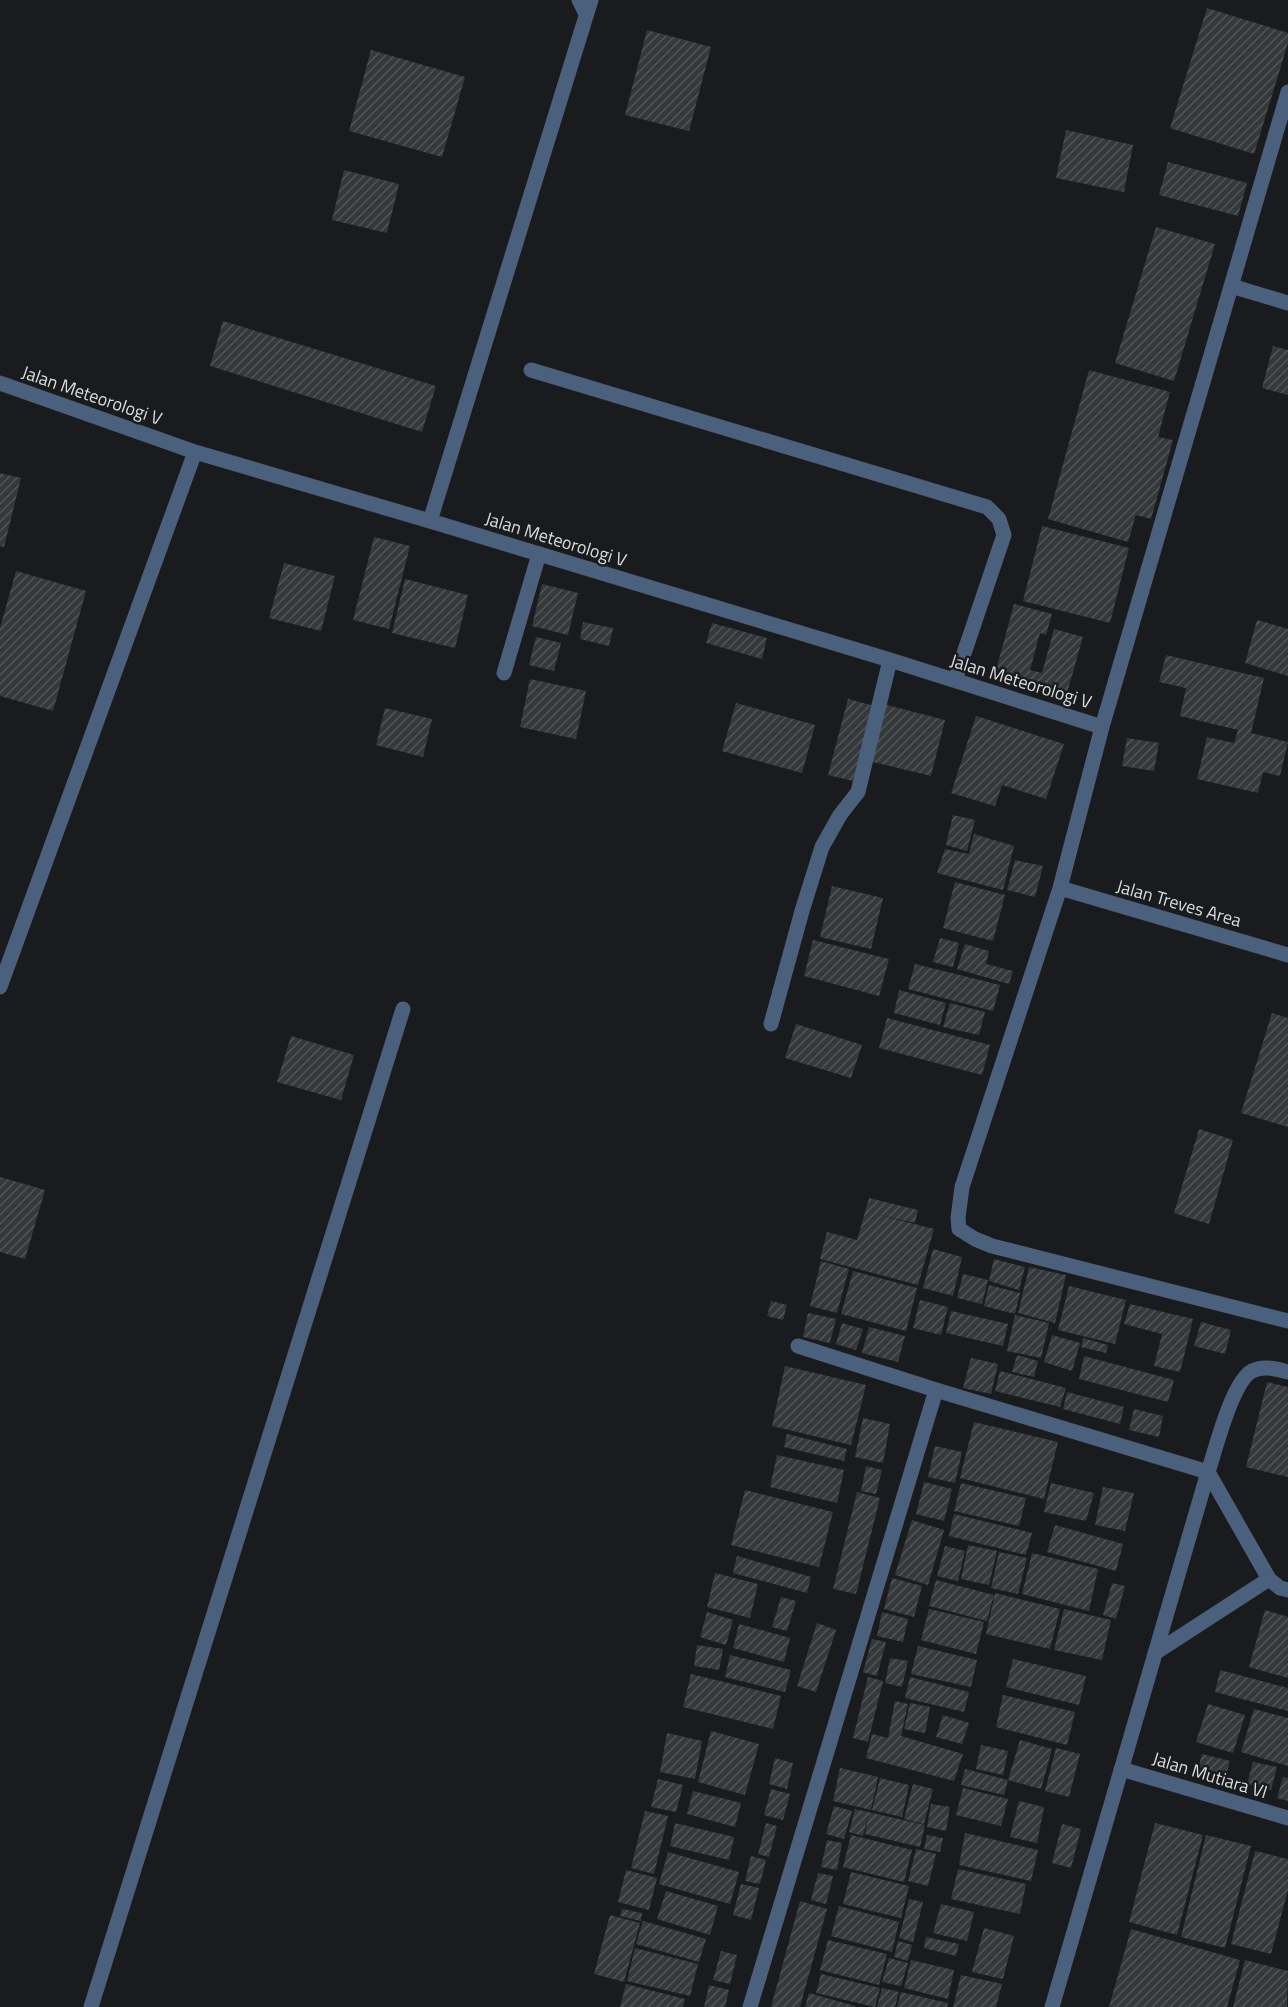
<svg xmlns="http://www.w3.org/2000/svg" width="1288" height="2007" font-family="'Titillium Web',sans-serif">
<defs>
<pattern id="building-hatch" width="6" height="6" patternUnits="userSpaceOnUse" patternTransform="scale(1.5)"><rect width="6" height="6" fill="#36393c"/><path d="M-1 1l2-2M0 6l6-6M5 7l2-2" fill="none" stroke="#525558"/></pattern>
</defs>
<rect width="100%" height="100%" fill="#191b1f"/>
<path fill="url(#building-hatch)" d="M1207,8L1288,33V43L1254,154L1170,128Z
M647,30L711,47L689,131L625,115Z
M371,50L465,77L442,157L349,131Z
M1066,130L1133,145L1124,192L1056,178Z
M1168,162L1247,183L1238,216L1159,195Z
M344,170L399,184L387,233L332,220Z
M1156,227L1215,244L1174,381L1115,363Z
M223,321L436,386L422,432L210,366Z
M1273,346L1288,350V395L1262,388Z
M1089,370L1170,392L1158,437L1173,440L1151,519L1136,515L1128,542L1048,519Z
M0,473L21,478L4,547L0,546Z
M1042,526L1129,548L1110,623L1023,601Z
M374,537L410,546L389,629L353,620Z
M284,563L335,576L321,631L269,618Z
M16,571L86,591L53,711L0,696V628Z
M405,579L468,595L455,648L392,633Z
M542,584L578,593L568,635L532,626Z
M1014,604L1052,614L1046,635L1040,633L1030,670L1042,673L1054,629L1083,637L1067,693L1041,686L1039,694L993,681Z
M1257,620L1288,629V676L1245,663Z
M583,622L613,628L609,646L580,639Z
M712,623L767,638L762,659L706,643Z
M536,637L561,643L554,671L529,665Z
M1166,655L1264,678L1251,733L1288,742L1280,776L1263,772L1258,793L1197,779L1207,737L1234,743L1238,730L1180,716L1186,688L1159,682Z
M530,679L586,691L576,739L520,727Z
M848,699L875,706L857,782L828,775Z
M736,703L815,725L802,773L722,751Z
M883,704L945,720L931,776L869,761Z
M385,708L432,719L423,757L376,745Z
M976,716L1064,744L1046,799L1002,785L995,806L951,793Z
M1127,738L1159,743L1154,771L1122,766Z
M953,815L975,820L967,851L946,845Z
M974,834L1014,846L1003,890L937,873L945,849L969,854Z
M1015,860L1043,866L1035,897L1007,890Z
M955,882L1005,895L993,941L943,928Z
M832,886L883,898L871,949L820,937Z
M940,938L959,943L953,967L933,962Z
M813,940L889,959L879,996L804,976Z
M965,944L989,951L986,964L1013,971L1009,984L957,969Z
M915,964L1000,985L993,1011L908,989Z
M899,990L946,1003L940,1025L894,1013Z
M950,1003L985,1012L979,1035L943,1027Z
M1272,1013L1288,1018V1127L1241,1113Z
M887,1018L990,1045L982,1075L879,1048Z
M796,1024L862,1045L851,1078L785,1058Z
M291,1036L354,1055L341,1100L277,1082Z
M1199,1129L1233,1140L1209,1224L1174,1213Z
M0,1177L45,1190L25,1259L0,1252Z
M869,1198L918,1210L915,1223L872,1213L934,1229L918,1285L820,1259L827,1232L857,1240Z
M933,1249L962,1257L953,1296L923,1288Z
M994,1259L1025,1267L1019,1290L989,1281Z
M821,1261L849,1269L837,1313L810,1306Z
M1029,1267L1066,1275L1055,1323L1018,1313Z
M853,1271L917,1288L906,1331L841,1314Z
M963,1274L988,1280L982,1304L957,1298Z
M989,1285L1020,1293L1015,1314L984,1306Z
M1069,1286L1126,1300L1115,1344L1058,1330Z
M920,1300L948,1307L941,1335L913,1328Z
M771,1301L787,1305L783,1320L767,1316Z
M1130,1304L1193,1319L1180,1372L1154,1366L1162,1334L1124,1324Z
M951,1311L1008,1324L1003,1346L946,1333Z
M808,1313L836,1319L830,1343L803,1337Z
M1015,1315L1049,1323L1041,1358L1007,1351Z
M1201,1322L1231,1330L1225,1354L1194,1346Z
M842,1323L863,1329L856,1350L836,1344Z
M869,1327L905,1336L898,1362L862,1353Z
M1052,1335L1080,1343L1072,1371L1044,1362Z
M1083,1338L1108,1345L1106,1353L1081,1347Z
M1017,1355L1038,1361L1034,1377L1012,1372Z
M1084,1356L1174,1380L1168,1402L1079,1379Z
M971,1358L998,1364L991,1394L963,1388Z
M785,1366L866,1385L851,1445L772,1426Z
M1000,1371L1066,1388L1060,1407L995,1391Z
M1267,1382L1288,1387V1477L1246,1467Z
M1067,1392L1124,1407L1120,1424L1063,1409Z
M1134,1409L1163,1416L1159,1437L1129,1430Z
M863,1418L890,1424L883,1463L855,1457Z
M974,1422L1058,1442L1044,1499L960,1478Z
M787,1434L847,1449L844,1461L784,1447Z
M935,1446L962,1452L955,1483L928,1477Z
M777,1455L844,1470L837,1503L770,1487Z
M866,1466L882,1470L876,1494L861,1491Z
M924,1482L952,1489L944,1521L916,1514Z
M961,1483L1026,1498L1019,1526L954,1511Z
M1051,1483L1094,1493L1086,1521L1044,1512Z
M1103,1487L1134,1493L1125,1531L1095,1525Z
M745,1490L833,1512L819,1567L731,1545Z
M857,1492L880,1498L856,1594L833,1589Z
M954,1514L1032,1533L1026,1555L949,1536Z
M912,1520L944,1530L928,1585L895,1575Z
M1055,1525L1123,1544L1116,1571L1047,1552Z
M968,1545L997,1551L989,1585L961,1579Z
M945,1546L965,1551L958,1581L937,1576Z
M999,1552L1027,1558L1018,1594L991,1588Z
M1032,1553L1098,1569L1089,1611L1022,1594Z
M737,1556L811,1577L807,1593L733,1573Z
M715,1573L758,1584L750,1618L707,1607Z
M892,1578L922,1586L914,1617L884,1609Z
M936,1580L994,1595L987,1621L929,1606Z
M1112,1583L1125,1586L1116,1619L1103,1615Z
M995,1593L1060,1609L1050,1649L986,1634Z
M781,1597L796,1601L787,1631L772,1627Z
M929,1609L984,1622L976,1654L921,1640Z
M1064,1609L1111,1620L1102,1660L1054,1650Z
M1265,1610L1288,1617V1678L1249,1667Z
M707,1612L733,1620L726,1645L700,1637Z
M882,1612L908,1619L903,1642L877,1636Z
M817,1623L836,1630L816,1692L797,1686Z
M739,1624L790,1638L784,1662L733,1648Z
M872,1639L886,1642L877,1676L863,1672Z
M697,1645L723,1649L719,1670L694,1666Z
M918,1646L977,1660L971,1687L911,1674Z
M730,1655L791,1670L785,1692L725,1677Z
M890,1658L908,1661L902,1687L885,1683Z
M1013,1659L1086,1676L1079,1705L1006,1687Z
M1220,1670L1288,1688V1711L1215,1692Z
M691,1674L781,1696L773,1729L683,1707Z
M868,1677L883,1681L868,1742L853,1738Z
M910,1677L969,1692L964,1712L905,1698Z
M1003,1695L1075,1712L1067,1745L996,1727Z
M895,1701L908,1704L901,1736L963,1754L954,1781L866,1758L872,1734L888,1738Z
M910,1703L930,1707L925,1733L904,1729Z
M1208,1704L1245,1715L1233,1753L1196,1742Z
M1254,1709L1288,1718V1766L1241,1752Z
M943,1715L969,1723L962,1744L936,1737Z
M711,1731L759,1744L745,1795L698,1782Z
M667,1733L702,1741L695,1779L660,1772Z
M1020,1740L1052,1749L1041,1789L1008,1780Z
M981,1745L1008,1751L1003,1775L976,1769Z
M1056,1748L1080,1754L1069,1797L1045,1791Z
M1202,1754L1230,1761L1226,1775L1198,1769Z
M775,1758L793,1763L787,1789L769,1784Z
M1253,1762L1277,1767L1271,1790L1247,1784Z
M840,1768L878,1777L871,1810L833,1801Z
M965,1769L1008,1780L1004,1795L961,1785Z
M1283,1777L1288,1778V1801L1277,1798Z
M880,1778L909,1785L902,1817L872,1810Z
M658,1779L683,1785L676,1812L651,1807Z
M913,1784L933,1789L924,1824L904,1819Z
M963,1788L1008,1799L1001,1826L956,1815Z
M771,1789L790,1794L783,1820L764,1815Z
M693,1791L741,1803L735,1827L687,1814Z
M1019,1801L1044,1807L1037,1843L1010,1837Z
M931,1804L950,1807L946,1831L927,1827Z
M834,1806L852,1811L844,1839L826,1834Z
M855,1809L925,1825L920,1847L865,1834L868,1816L863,1836L849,1832Z
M645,1811L668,1816L654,1874L631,1868Z
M675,1823L734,1837L729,1860L670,1846Z
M766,1823L777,1826L769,1857L758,1854Z
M1155,1823L1203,1835L1177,1935L1129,1922Z
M1062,1824L1081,1829L1071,1868L1052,1863Z
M965,1833L1038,1850L1031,1881L959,1865Z
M851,1835L912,1850L904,1882L843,1867Z
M927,1835L943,1838L940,1852L924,1849Z
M1206,1835L1251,1846L1225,1948L1181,1937Z
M827,1840L842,1843L837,1870L821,1867Z
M916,1849L936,1854L928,1886L908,1881Z
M1255,1851L1288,1859V1890L1271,1954L1231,1944Z
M668,1852L739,1872L730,1904L659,1884Z
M751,1856L766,1860L760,1884L745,1881Z
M958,1869L1026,1884L1020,1914L951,1899Z
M626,1870L657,1878L649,1910L618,1902Z
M851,1872L909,1886L901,1918L843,1904Z
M818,1873L833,1876L826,1904L811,1900Z
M741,1884L759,1888L751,1920L733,1915Z
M666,1891L718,1906L710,1935L657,1919Z
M909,1899L923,1902L913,1942L899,1938Z
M800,1901L827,1909L800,2007H771Z
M941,1904L974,1912L967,1941L933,1933Z
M839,1906L899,1922L892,1952L831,1936Z
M622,1909L642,1913L641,1921L620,1916Z
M610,1915L640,1923L624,1982L594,1974Z
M643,1921L706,1939L699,1962L636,1944Z
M984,1928L1014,1936L1003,1979L972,1972Z
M1131,1929L1240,1960L1227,2007H1109Z
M926,1937L959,1944L956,1956L924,1948Z
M828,1940L887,1954L879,1985L820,1970Z
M898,1941L912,1945L908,1961L894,1957Z
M635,1948L698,1964L690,1996L627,1981Z
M721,1951L737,1955L730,1984L713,1980Z
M889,1958L908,1963L901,1986L882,1982Z
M911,1960L954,1970L948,1999L904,1988Z
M1245,1960L1288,1971L1287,2007H1233Z
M821,1974L880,1988L875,2007L816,1993Z
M961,1975L1002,1984L996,2007H953Z
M626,1984L685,1999L683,2007H620Z
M709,1985L729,1990L725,2007H704Z
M882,1988L899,1992L895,2007H877Z
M901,1992L948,2003L947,2007H897Z
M809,1993L855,2006V2007H805Z"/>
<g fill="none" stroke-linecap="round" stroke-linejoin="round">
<path stroke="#4b607c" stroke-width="15" d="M579,0L586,14
M504,673L539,554"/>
<path stroke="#4b607c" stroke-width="15" d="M1288,92L1102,727L1060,888L962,1187L958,1218L959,1229L975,1239L992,1246L1288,1321
M1231,286L1288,303
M531,370L987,507L999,519L1004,535L955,680
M0,383L195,452L430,521L890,660L1102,727
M430,521L591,0
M1060,888L1288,955
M0,987L195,452
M771,1024L802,911L822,847L840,815L858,792L890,660
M798,1346L936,1390L1208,1472
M1208,1472L1269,1579L1280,1588L1288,1590
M1155,1653L1269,1579
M1121,1769L1288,1818
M91,2007L403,1009
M750,2007L936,1390
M1052,2007L1208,1472C1216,1448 1232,1382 1252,1371C1264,1365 1276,1369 1288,1372"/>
</g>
<g text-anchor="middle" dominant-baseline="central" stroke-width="5" stroke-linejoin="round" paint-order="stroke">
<g font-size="18" fill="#d9dbdd" stroke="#191b1f">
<text transform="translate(92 395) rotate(19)">Jalan Meteorologi V</text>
<text transform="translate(556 539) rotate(17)">Jalan Meteorologi V</text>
<text transform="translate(1021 681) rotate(17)">Jalan Meteorologi V</text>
<text transform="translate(1179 903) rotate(16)">Jalan Treves Area</text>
<text transform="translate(1210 1775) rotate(17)">Jalan Mutiara VI</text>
</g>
</g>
</svg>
